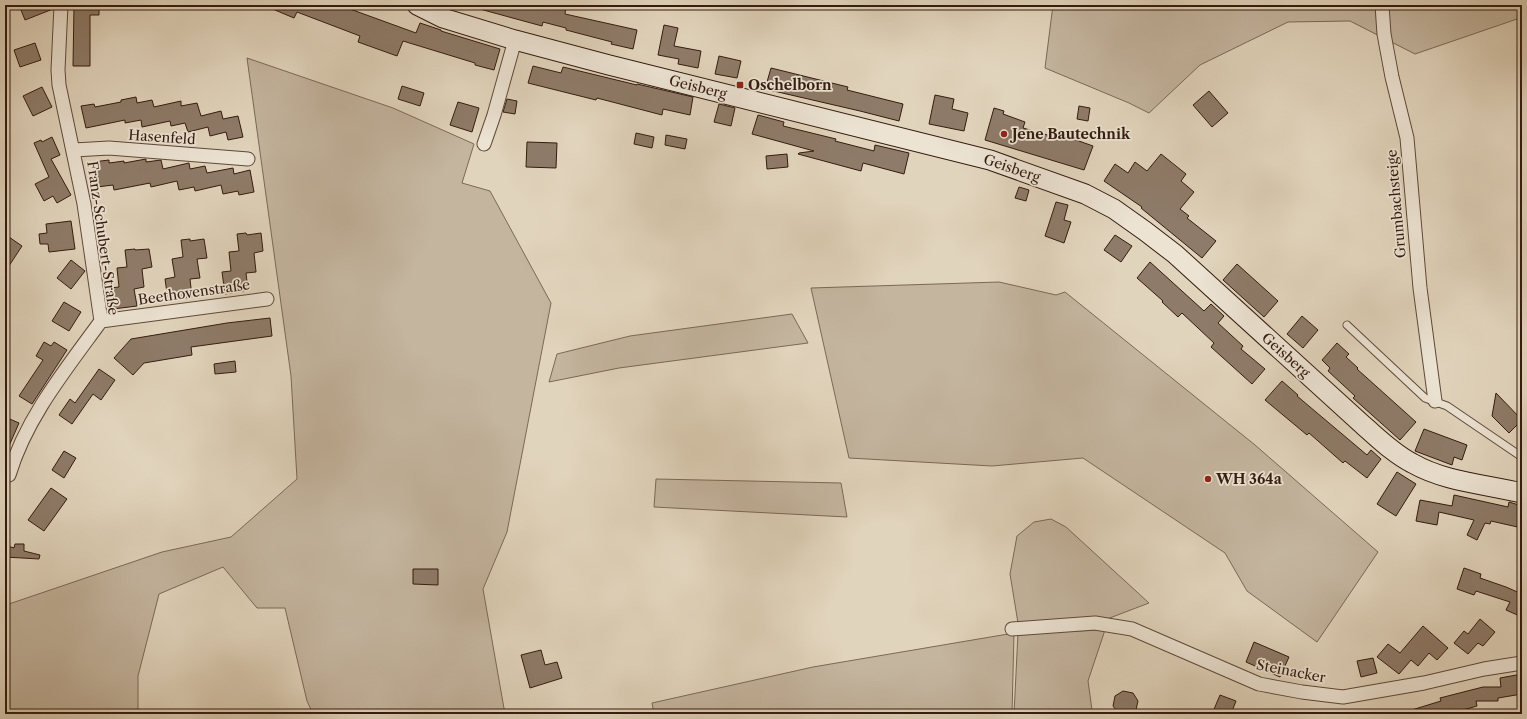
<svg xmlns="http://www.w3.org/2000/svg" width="1527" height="719" font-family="'Libre Caslon Text',serif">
<rect width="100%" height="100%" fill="#e1d4bc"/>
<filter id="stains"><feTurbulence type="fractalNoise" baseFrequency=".005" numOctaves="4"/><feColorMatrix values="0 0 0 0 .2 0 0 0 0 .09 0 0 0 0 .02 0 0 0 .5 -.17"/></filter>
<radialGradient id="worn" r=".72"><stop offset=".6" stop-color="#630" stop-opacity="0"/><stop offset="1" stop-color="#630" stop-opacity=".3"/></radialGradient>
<path fill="#c4b59f" stroke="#7c6857" d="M1053,5H1522V16L1520,18L1415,54L1350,21L1288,22L1200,65L1149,113L1129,103L1045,68Z
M247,58L393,108L474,144L462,183L490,191L551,303L507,532L483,589L505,714H313L307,701L285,608H257L223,567L159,594L138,676V714H5V602L9,604L162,552L231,537L297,479L291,376Z
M999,282L1056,295L1065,292L1255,445L1378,552L1317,642L1247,591L1225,553L1083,458L992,466L849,458L811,288Z
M792,314L808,343L619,368L549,382L557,354L630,336Z
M656,479L841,483L847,517L654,507Z
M1051,519L1066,527L1149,603L1107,619L1018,623L1010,574L1017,536L1034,522Z
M1105,630L1088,681L1092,710L1101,714H1014L1018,633Z
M1014,633L1012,714H654L652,703L813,667Z"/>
<path fill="#8e7b69" stroke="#341b0f" d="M19,5H53V9L25,20Z
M74,5H99V15H90V66H73Z
M263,5H339L416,33L420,23L441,30V31L500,49L494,70L475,65V63L403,41L397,56L358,42L360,36L297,12L294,18Z
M476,5H566L565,14L637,30L633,49L611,44L612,42L566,30V28L543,22L542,26L476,8Z
M664,25L678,28L674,46L701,51L698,68L678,64L679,59L658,55Z
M35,43L41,60L20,67L14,50Z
M719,56L741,61L737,78L715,74Z
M533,66L561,73L563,67L637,85V84L693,97L690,115L663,109L662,115L597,98L596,100L528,83Z
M771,68L848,87L847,90L903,104L899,121L860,111L765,89Z
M402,86L424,93L420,106L398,99Z
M42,87L52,107L33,116L23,96Z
M1209,91L1228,113L1212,127L1193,105Z
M935,95L954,99L952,109L968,113L964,131L929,124Z
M136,97L137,103L152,100L154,107L181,101V106L197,103L201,116L221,111L223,119L238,116L243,137L228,140L226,132L210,136L208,127L188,132L185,123L171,126L170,121L142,127L141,120L125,123V120L86,128L81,106L94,104L95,107L121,102V100Z
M507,99L517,101L515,114L503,112Z
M458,102L479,108L472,132L450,125Z
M719,104L735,108L731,126L714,122Z
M1079,106L1090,108L1088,121L1077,119Z
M994,108L1004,111L1003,114L1025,122L1023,128L1058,138L1059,134L1093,146L1084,170L985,140Z
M758,115L784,122L783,126L836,139L835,141L874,151L875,145L909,153L904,174L863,163L861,171L798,154L799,153L814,151L752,134Z
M636,133L654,137L652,148L634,144Z
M666,135L687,139L685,149L665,145Z
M52,137L60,155L51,159L71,195L57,203L53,196L44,201L35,184L49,177L34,143L41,140L42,142Z
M527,142L557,143L556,168L526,167Z
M787,154L788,167L767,169L766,156Z
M1161,154L1186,174L1181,181L1194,192L1180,209L1189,216L1187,218L1216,241L1202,258L1141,208L1142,207L1104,181L1115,164L1128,173L1135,162L1147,171Z
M146,159V162L161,160L163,169L189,163L190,169L205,166L207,173L233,168L234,174L250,170L254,192L239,195L238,191L223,194L221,185L195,191L194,187L179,190L177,181L151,187L150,183L114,190L113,185L97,187L93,162L109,160V163L124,161V163Z
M1019,187L1029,190L1026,201L1015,198Z
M1056,202L1068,205L1064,220L1071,222L1064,243L1045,236Z
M71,221L75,249L49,252L48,244H40L39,234L47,233L46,224Z
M246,233L247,235L261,233L263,251L254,253L256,272L246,273L248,290L225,294L222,272L231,271L229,252L239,251L237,234Z
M1115,235L1132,246L1121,262L1104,250Z
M9,237L22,246L5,272V243Z
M190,239V241L204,239L207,258L197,259L200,278L190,279L192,297L168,300L165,279L175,277L172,259L183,257L181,240Z
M135,249V250L149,249L152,267L142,269L144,287L134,289L137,306L113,309L110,288L119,287L117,268L127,267L125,250Z
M71,260L85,271L71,289L57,278Z
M1150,262L1204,311L1211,304L1224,316L1218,323L1243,346L1241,349L1265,369L1252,384L1211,347L1214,343L1182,313L1178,317L1162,302L1163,301L1137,278Z
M1237,264L1278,301L1264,317L1223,280Z
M64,302L81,312L69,331L52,321Z
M1302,316L1318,330L1303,348L1287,334Z
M270,318L272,336L191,347L192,355L144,363L133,375L114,358L131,339L227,323Z
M44,342L51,346L54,342L67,350L32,404L19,396L43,360L36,356Z
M1337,343L1349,354L1346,357L1358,368L1357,369L1416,422L1400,440L1353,398L1355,396L1328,371L1330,368L1322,360Z
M235,361L236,372L215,374L214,364Z
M99,369L115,380L101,400L93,394L72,424L59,415L70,399L75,403Z
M1282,381L1298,395L1297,396L1367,455L1371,450L1381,459L1367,478L1345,461L1343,463L1309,433L1307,435L1265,400Z
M1496,393L1522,420L1509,433L1492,416Z
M5,417L19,423L5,455Z
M1424,429L1467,445L1462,460L1454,457L1452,465L1415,451Z
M64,451L76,458L64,478L52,470Z
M1397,472L1416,484L1396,516L1377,504Z
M51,488L67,499L44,531L28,520Z
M1454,495L1508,507L1509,502L1522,506V528L1491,521L1490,524L1485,523L1477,540L1467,535L1474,520L1439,512L1437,525L1416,521L1420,500L1452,506Z
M15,544H24V551L40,555L39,559L5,557V545L14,548Z
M1464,568L1481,574L1480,578L1506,587L1522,594V617L1506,610L1510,602L1476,591L1474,595L1457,589Z
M413,569H438V585L413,584Z
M1480,619L1495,632L1483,646L1478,643L1468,654L1454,643L1464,631L1468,634Z
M1423,626L1448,648L1437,660L1429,653L1418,666L1411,660L1399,674L1377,657L1388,644L1400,653Z
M1254,642L1289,657L1280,677L1246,662Z
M541,650L545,665L557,662L562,678L530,688L521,655Z
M1373,658L1377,673L1361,677L1357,661Z
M1522,674V694L1498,698V701H1476L1477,706L1463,710L1464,714H1405V712L1441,701L1440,698L1483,687H1501L1500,678Z
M1123,691L1133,693L1138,701L1136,710L1130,714H1119L1113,706L1115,696Z
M1220,695L1236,701L1231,714H1212Z"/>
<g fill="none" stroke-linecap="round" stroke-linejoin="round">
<g stroke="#5f493a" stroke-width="9">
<path id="lane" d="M1347,325L1425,398L1447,406L1522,457"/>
</g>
<g stroke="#5f493a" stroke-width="15">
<path id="street" d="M1382,5L1384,34L1392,77L1407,138L1420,288L1435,401
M484,144L494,115L515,40
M74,150L109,148L248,159
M101,321L267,299
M9,475C26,418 66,369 101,321L84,204L59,85L58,70L61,5
M1012,629L1095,623L1132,629L1259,684L1302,692L1343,697L1424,683L1484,669L1522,663"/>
</g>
<g stroke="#341b0f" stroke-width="21">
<path id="secondary" d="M417,5L443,18L515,40L609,65L990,160L1085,194L1114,209L1145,231L1175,254L1363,425C1378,438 1394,454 1412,463C1445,482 1485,484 1522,493"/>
</g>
<use href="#lane" stroke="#ece3d3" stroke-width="7"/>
<use href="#street" stroke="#ece3d3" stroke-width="13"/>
<use href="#secondary" stroke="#ece3d3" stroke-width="19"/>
</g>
<g fill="#8f2418" stroke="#ece3d3" stroke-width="1.5">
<rect x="736" y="81" width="8" height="8" rx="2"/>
<circle cx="1004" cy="134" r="4"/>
<circle cx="1208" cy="479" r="4"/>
</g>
<g text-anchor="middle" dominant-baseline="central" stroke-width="3.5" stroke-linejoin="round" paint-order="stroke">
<g font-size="14" font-weight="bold" fill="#341b0f" stroke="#ece3d3" text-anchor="start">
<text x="748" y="85">Oschelborn</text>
<text x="1012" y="134">Jene Bautechnik</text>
<text x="1216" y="479">WH 364a</text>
</g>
<g font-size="14" fill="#341b0f" stroke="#ece3d3">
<text transform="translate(698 87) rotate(14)">Geisberg</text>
<text transform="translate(162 137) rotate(4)">Hasenfeld</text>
<text transform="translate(1012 168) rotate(19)">Geisberg</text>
<text transform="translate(1396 204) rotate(-95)">Grumbachsteige</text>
<text transform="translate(103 238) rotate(82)">Franz-Schubert-Straße</text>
<text transform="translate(194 292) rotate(-8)">Beethovenstraße</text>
<text transform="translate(1286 355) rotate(42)">Geisberg</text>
<text transform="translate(1291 671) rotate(11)">Steinacker</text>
</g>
</g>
<rect width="1527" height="719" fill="none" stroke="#e1d4bc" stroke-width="20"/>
<rect x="6" y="6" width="1515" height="707" fill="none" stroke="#341b0f" stroke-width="2"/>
<rect x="10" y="10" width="1507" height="699" fill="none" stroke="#341b0f"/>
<rect width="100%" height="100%" filter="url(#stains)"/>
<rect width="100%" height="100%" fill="url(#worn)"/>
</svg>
